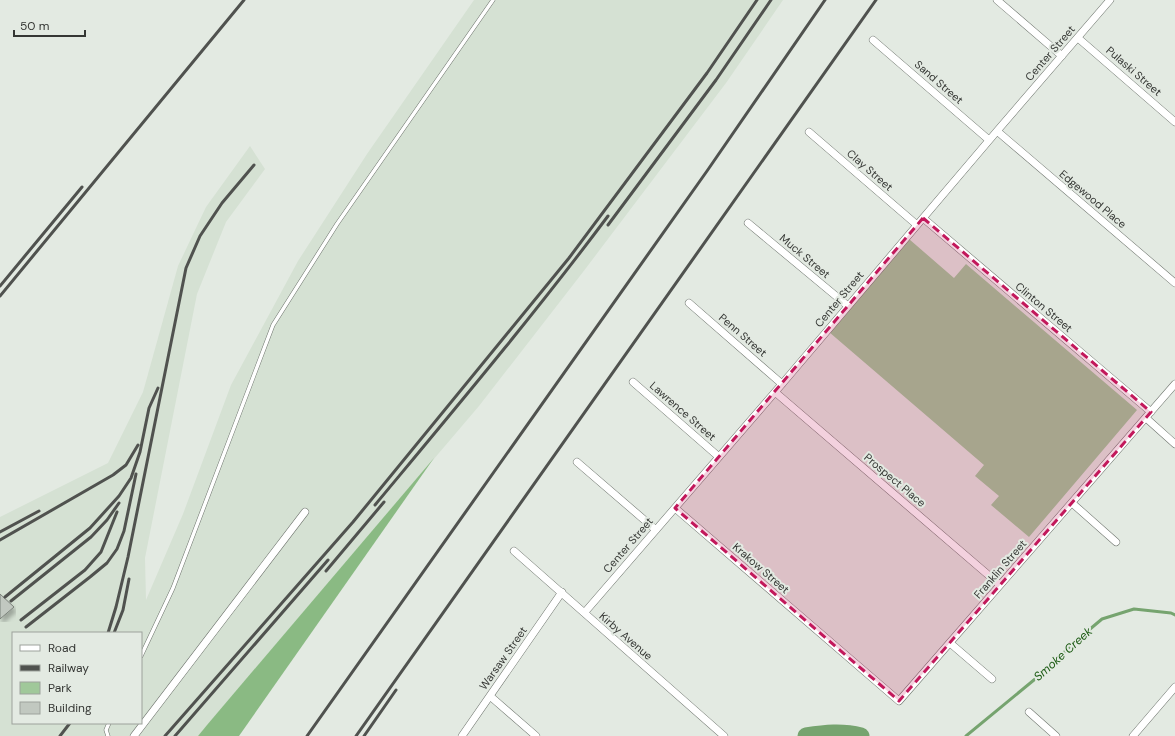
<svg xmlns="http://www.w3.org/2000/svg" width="1175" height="736" font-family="'DM Sans',sans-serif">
<defs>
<filter id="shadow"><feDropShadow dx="2.5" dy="4.5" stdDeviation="2" flood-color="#0004"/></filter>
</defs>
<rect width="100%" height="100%" fill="#e3eae2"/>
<path fill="#d5e1d3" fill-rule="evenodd" d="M474,0H783L726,83L583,272L479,406L198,736H0V517L108,463L143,392L178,266L206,207L250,146L265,169L226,222L197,294L145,558L146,600L183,514L231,385L298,261L367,154ZM13,633H141V723H13Z"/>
<path fill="#a0c89a" d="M909,239L954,278L966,264L1137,410L1029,537L991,505L999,496L975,476L984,465L829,332Z"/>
<path fill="#8aba83" d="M434,458L239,736H198L207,725Z"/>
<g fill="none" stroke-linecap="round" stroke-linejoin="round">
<path stroke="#76a46f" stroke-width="3" d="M966,736L1040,675L1077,640L1102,619L1134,609L1171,613L1175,615"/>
<path stroke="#76a46f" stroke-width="17" d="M806,736C825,733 842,731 861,736"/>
</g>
<path fill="#c1c8c0" stroke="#7b817a" filter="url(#shadow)" d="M0,594L14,607L0,619Z"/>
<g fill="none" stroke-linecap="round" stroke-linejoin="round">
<g stroke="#6d736c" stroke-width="4.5">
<path id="lane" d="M141,656L173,588L273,325L337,224L493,0
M108,736L106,730L109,723"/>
</g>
<g stroke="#6d736c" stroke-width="8">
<path id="street" d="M997,0L1062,56
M1078,38L1175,122
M873,40L989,140
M997,131L1175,283
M809,132L917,225
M923,218L1151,412
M748,223L848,306
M689,303L782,384
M633,382L719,457
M775,392L1000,585
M1146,418L1175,444
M577,462L656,530
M1072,503L1116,542
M675,508L899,701L1175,384
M514,551L724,736
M585,612L782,384L997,131L1110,0
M950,643L992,679
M490,696L536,736
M1029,712L1056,736
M134,736L305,512
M462,736L562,592
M1133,736L1175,687"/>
</g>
<use href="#lane" stroke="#fff" stroke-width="3.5"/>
<use href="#street" stroke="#fff" stroke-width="7"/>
<path stroke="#50524f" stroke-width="3" d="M608,225L716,80L771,0
M0,286L82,187
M0,296L244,0
M375,505C454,410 534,315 608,216
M0,532L39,511
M0,540L113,475L126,465L138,445
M326,571L384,502
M5,597L90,528L119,496L131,478L140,452L149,408L158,388
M11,601L91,537L107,520L119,503
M21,620L85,570L101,552L117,512
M26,627L90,577L107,563L117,549L124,531L136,474
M108,633L116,607L128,557L186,268L200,236L222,203L254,165
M114,633L123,610L129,579
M60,736L70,723
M165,736L353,522L569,258L707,73L757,0
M175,736L328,560
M307,736L707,171L825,0
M356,736L876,0
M364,736L396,690"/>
</g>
<path fill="#c2185b" fill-opacity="0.2" stroke="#c2185b" stroke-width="3" stroke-dasharray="8 5" stroke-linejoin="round" d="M923,218L1151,412L899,701L675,508Z"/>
<g text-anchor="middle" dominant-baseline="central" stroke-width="4" stroke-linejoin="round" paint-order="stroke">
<g font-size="11" fill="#353734" stroke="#e3eae2">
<text transform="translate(1050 53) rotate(-49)">Center Street</text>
<text transform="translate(1134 71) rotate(41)">Pulaski Street</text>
<text transform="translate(939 82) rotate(41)">Sand Street</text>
<text transform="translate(870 170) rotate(41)">Clay Street</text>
<text transform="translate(1093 199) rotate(40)">Edgewood Place</text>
<text transform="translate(805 256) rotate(40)">Muck Street</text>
<text transform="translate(839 299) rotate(-50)">Center Street</text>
<text transform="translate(1044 307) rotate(40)">Clinton Street</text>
<text transform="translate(743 335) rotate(41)">Penn Street</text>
<text transform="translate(683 411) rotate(41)">Lawrence Street</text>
<text transform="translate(895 480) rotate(40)">Prospect Place</text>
<text transform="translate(628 545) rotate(-49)">Center Street</text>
<text transform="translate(761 568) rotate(41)">Krakow Street</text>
<text transform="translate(1000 569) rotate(-49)">Franklin Street</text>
<text transform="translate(626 636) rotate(41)">Kirby Avenue</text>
<text transform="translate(503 658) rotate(-55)">Warsaw Street</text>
</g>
<g font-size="12" font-style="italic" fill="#18580f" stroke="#e3eae2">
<text transform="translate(1063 654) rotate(-42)">Smoke Creek</text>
</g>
</g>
<rect x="12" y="632" width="130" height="92" fill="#e3eae2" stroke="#9da29c"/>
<rect x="20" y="645" width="20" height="6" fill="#ffffff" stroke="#9da29c"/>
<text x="48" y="652" font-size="12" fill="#353734">Road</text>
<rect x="20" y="665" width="20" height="6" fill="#50524f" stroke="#9da29c"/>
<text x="48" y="672" font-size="12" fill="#353734">Railway</text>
<rect x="20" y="682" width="20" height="12" fill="#a0c89a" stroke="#9da29c"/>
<text x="48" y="692" font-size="12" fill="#353734">Park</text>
<rect x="20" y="702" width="20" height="12" fill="#c1c8c0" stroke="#9da29c"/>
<text x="48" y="712" font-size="12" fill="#353734">Building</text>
<path d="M14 30v6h71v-6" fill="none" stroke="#353734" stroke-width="2"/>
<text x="20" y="30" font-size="12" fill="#353734" stroke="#e3eae2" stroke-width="3" paint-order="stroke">50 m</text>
</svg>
